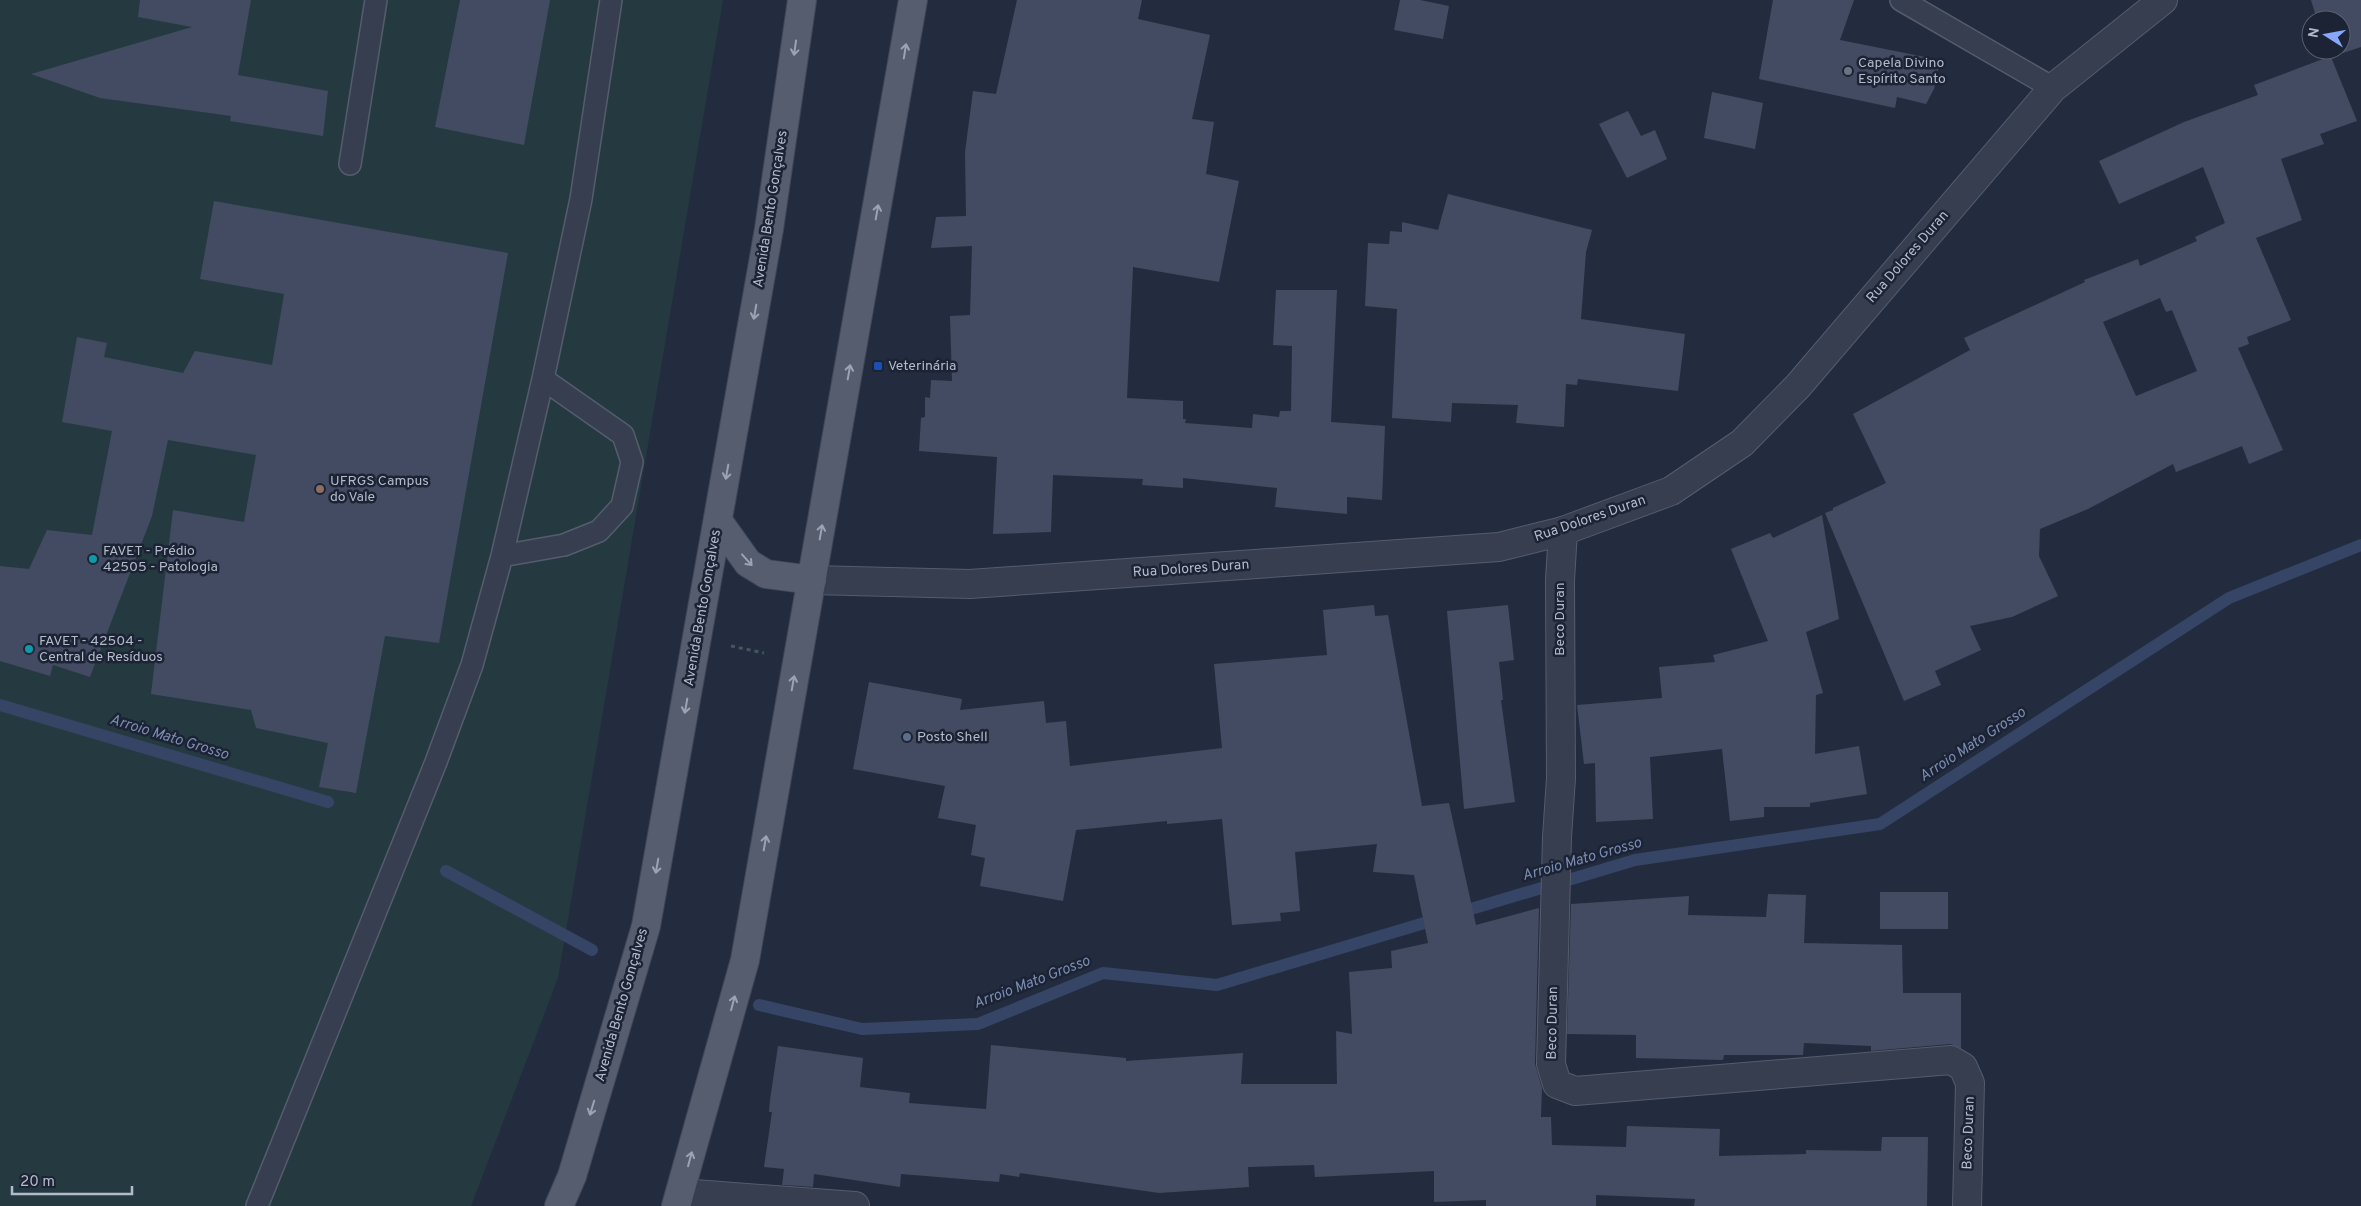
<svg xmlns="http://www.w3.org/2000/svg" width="2361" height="1206" font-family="Overpass,sans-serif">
<rect width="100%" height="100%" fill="#232c3f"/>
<path fill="#253a40" d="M0,0H723L558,978L471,1206H0Z"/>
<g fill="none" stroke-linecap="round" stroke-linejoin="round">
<path stroke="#364566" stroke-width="12" d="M0,705L328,802
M446,871L592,950
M759,1005L862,1029L978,1024L1103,973L1217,985L1635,860L1880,824L2229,598L2361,545"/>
</g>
<path fill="#424b61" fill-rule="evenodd" d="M140,0H251L238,75L328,91L323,136L230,121L231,116L100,98L31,74L192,27L138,17Z
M460,0H550L524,145L435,127Z
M1017,0H1142L1138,19L1210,35L1192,119L1214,122L1206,174L1239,181L1219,282L1133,267L1127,398L1183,401V419H1186L1185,423L1252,428L1253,414L1279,417L1280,411H1291L1292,346L1273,345L1276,290H1337L1331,422L1385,426L1382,500L1347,497V514L1275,507L1277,488L1183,478V488L1142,485L1143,479L1053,475L1051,532L993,534L997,457L919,451L921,418L925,417V397L930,398L931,380L952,381L950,316L970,315L972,246L931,248L936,217L966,216L965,152L973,91L996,94Z
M1400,0H1420L1449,6L1443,39L1394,30Z
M1773,0H1854L1840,40L1940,60L1934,89L1926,104L1897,97L1895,108L1759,79Z
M2311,0H2361V47L2331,57L2357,121L2320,134L2324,144L2281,159L2302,220L2256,238L2291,320L2247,337L2249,344L2238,348L2283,450L2249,464L2242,446L2176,472L2173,464L2088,509L2040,529L2039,556L2058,596L2012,617L1970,626L1981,650L1935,671L1941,685L1904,701L1825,513L1833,510V508L1886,483L1853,414L1970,350L1964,338L2085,282L2084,280L2138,259L2140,266L2197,241L2195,237L2225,223L2203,167L2119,204L2099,161L2184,122L2258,95L2254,85L2328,57L2326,50H2341V20H2317ZM2160,298L2166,312L2172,310L2197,371L2136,396L2103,322Z
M1712,92L1763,103L1755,149L1704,138Z
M1628,111L1641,136L1655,130L1667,159L1627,178L1599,124Z
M1448,194L1592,230L1586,252L1581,319L1685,334L1678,391L1578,379L1577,385L1566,384L1564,427L1516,423L1518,405L1452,403L1451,422L1392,418L1397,309L1365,306L1368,243L1389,244L1390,231L1402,232V222L1438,230Z
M214,201L508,253L439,643L385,636L356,793L319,787L328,743L256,728L251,710L151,694L173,510L244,522L256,455L168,440L152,516L90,677L53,665L50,676L0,661V566L29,569L47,530L92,535L112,431L62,422L77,337L107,343L104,357L183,373L195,351L272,365L284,294L200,279Z
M1822,515L1839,619L1806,632L1823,693L1816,695L1815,754L1859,746L1867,794L1810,803V807H1764V817L1730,821L1722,749L1650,757L1653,819L1596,822L1595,763L1584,764L1577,705L1662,698L1659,667L1715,662L1713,655L1768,641L1731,549L1770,533L1773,538Z
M1374,605L1375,616L1388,615L1422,806L1449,803L1476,925L1539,908L1535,1064L1542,1088L1541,1117H1551L1552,1145L1626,1147L1627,1126L1720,1129L1719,1156L1806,1154V1150L1881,1151L1882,1137H1928L1927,1206H1694L1695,1199L1596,1195V1206H1486V1200L1434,1202V1171L1315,1177L1314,1165L1248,1167L1249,1187L1159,1193L1020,1173L1019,1177L1000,1174L999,1182L901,1174L900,1187L814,1174L813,1187L799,1186L782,1185L784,1169L764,1167L772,1112H769L770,1100L778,1046L863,1058L860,1087L910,1093L909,1103L986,1109L991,1045L1126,1058V1061L1243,1053L1241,1084H1337L1336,1031L1352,1034L1349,972L1392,968L1391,951L1428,943L1414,875L1373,872L1377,844L1295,852L1300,911L1280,913L1281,921L1232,925L1222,819L1167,824V821L1076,830L1063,901L980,886L985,858L971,855L976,825L938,818L945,786L853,769L869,682L962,699L960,710L1044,701L1046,723L1066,721L1070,766L1222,748L1214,664L1327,655L1323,610Z
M1508,605L1514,660L1499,662L1503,700H1501L1515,802L1464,809L1447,611Z
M1880,892H1948V929H1880Z
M1768,894L1806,895L1804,943L1902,945L1903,993H1961V1048L1950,1044L1871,1051V1046L1804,1043L1803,1055H1724L1723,1060L1636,1058V1035L1567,1034L1571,904L1689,896L1688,915L1766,917Z"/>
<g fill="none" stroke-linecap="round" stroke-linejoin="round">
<g stroke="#555c6d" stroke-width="24">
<path id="service" d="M1901,0L2053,88
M350,164L376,0
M502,556L564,545L599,531L622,506L632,462L623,435L543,379
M257,1206L436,762L472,665L502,556L543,379L581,199L611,0"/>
</g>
<g stroke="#555c6d" stroke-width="30">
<path id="minor" d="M1563,531L1560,580L1561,778L1557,837L1551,1064L1557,1084L1575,1091L1951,1060L1963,1067L1970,1083L1967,1206
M681,1193L855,1206"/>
</g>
<g stroke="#555c6d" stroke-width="30">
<path id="tertiary" d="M812,580L970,584L1499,547L1563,531L1671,491L1742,443L1798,386L2053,88L2163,0"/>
</g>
<g stroke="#404758" stroke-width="30">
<path id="primary" d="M718,521L748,563L766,574L812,580
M559,1206L572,1176L646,926L769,229L802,0
M676,1206L745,960L913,0"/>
</g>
<path stroke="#43575d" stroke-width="3" stroke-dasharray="4 4" stroke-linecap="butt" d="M731,646L764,653"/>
<use href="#service" stroke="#373e4f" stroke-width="21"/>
<use href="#minor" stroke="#373e4f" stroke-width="28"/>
<use href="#tertiary" stroke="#373e4f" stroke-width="28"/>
<use href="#primary" stroke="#555d6f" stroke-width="28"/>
</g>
<defs><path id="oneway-shaft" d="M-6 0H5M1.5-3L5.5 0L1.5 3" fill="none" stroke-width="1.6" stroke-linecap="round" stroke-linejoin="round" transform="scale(1.25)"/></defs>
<g stroke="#9ca3b3">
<use href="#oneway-shaft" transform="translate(795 48) rotate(98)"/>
<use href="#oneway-shaft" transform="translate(905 51) rotate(-81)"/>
<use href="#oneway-shaft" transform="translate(877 212) rotate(-80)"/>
<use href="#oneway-shaft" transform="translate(755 312) rotate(100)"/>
<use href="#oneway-shaft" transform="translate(849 372) rotate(-80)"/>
<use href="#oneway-shaft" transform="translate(727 472) rotate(100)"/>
<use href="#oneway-shaft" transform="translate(821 532) rotate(-80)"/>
<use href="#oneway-shaft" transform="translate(747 560) rotate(48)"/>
<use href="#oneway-shaft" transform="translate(793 683) rotate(-80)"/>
<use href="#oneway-shaft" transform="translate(686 706) rotate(100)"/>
<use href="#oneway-shaft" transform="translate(765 843) rotate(-80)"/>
<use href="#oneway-shaft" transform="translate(657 866) rotate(100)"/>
<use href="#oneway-shaft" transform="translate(733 1003) rotate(-75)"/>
<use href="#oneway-shaft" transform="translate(592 1108) rotate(107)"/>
<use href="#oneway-shaft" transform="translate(690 1159) rotate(-75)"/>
</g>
<circle fill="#6b7280" stroke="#1c2334" stroke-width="2" cx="1848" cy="71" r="5"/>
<rect fill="#1a4fb4" stroke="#1c2334" stroke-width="2" x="873" y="361" width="10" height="10" rx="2.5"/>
<circle fill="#8d6e63" stroke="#1c2334" stroke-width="2" cx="320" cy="489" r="5"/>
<g fill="#0f9aa8" stroke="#1c2334" stroke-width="2">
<circle cx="93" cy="559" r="5"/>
<circle cx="29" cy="649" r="5"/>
</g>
<circle fill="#5c6f8a" stroke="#1c2334" stroke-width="2" cx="907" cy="737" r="5"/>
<g text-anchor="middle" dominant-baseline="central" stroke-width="5" stroke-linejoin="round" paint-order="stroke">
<g font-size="14" fill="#b3baca" stroke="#1c2334" text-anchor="start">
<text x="1858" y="63">Capela Divino<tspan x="1858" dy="16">Espírito Santo</tspan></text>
<text x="888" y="366">Veterinária</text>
<text x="330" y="481">UFRGS Campus<tspan x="330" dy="16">do Vale</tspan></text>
<text x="103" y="551">FAVET - Prédio<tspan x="103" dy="16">42505 - Patologia</tspan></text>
<text x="39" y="641">FAVET - 42504 -<tspan x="39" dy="16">Central de Resíduos</tspan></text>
<text x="917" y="737">Posto Shell</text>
</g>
<g font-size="14" fill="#b3baca" stroke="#1c2334">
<text transform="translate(771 209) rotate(-81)">Avenida Bento Gonçalves</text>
<text transform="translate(1908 257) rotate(-49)">Rua Dolores Duran</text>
<text transform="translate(1590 519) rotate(-19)">Rua Dolores Duran</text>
<text transform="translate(1191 569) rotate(-4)">Rua Dolores Duran</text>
<text transform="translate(703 608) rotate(-80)">Avenida Bento Gonçalves</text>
<text transform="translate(1560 619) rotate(-90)">Beco Duran</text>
<text transform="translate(622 1005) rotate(-74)">Avenida Bento Gonçalves</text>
<text transform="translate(1553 1023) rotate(-89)">Beco Duran</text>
<text transform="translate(1969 1133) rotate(-88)">Beco Duran</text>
</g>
<g font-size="15" font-style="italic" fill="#7a8cb2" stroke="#1c2334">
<text transform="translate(169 738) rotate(17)">Arroio Mato Grosso</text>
<text transform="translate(1973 745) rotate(-33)">Arroio Mato Grosso</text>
<text transform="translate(1582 860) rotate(-16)">Arroio Mato Grosso</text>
<text transform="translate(1032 983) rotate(-21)">Arroio Mato Grosso</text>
</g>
</g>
<g transform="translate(2326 35) rotate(281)"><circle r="24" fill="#1c2334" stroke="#585f70"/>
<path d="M0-4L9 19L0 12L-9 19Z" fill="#86a7fc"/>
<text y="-8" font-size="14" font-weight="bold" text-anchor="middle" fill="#b3baca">N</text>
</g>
<path d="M12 1186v8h120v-8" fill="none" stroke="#b3baca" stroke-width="2.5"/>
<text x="20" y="1186" font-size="15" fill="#b3baca" stroke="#1c2334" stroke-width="4" paint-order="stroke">20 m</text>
</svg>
